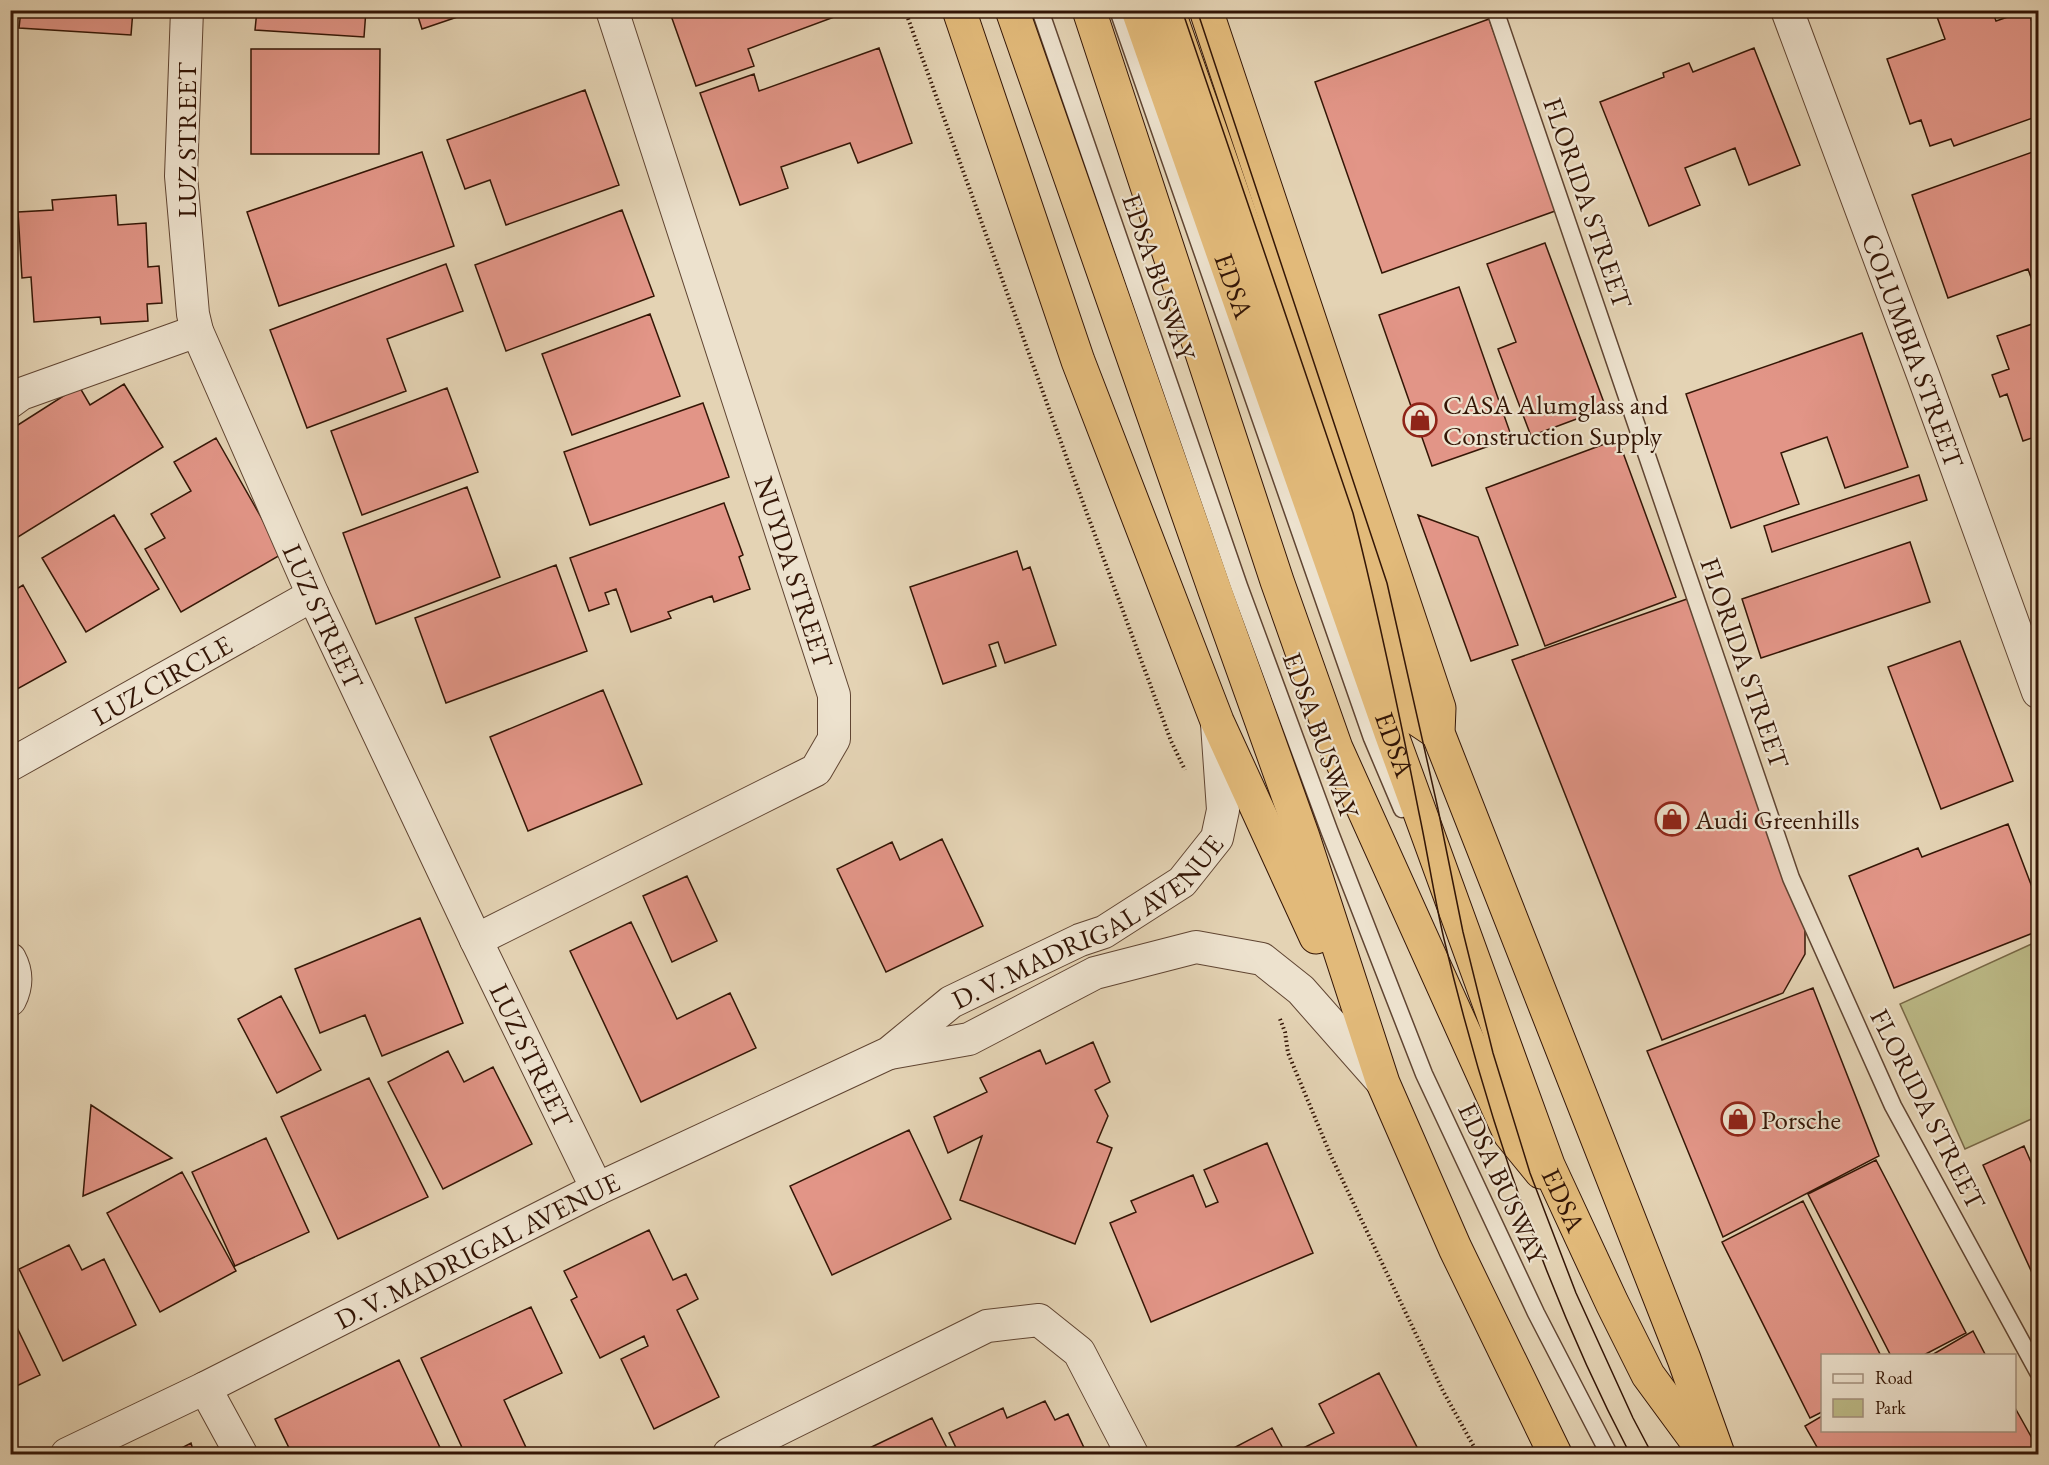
<svg xmlns="http://www.w3.org/2000/svg" width="2049" height="1465" font-family="'EB Garamond',serif">
<rect width="100%" height="100%" fill="#e4d3b4"/>
<filter id="stains"><feTurbulence type="fractalNoise" baseFrequency=".00333" numOctaves="4"/><feColorMatrix values="0 0 0 0 .2 0 0 0 0 .09 0 0 0 0 .02 0 0 0 .5 -.17"/></filter>
<radialGradient id="worn" r=".72"><stop offset=".6" stop-color="#630" stop-opacity="0"/><stop offset="1" stop-color="#630" stop-opacity=".3"/></radialGradient>
<path fill="#bcba87" stroke="#786846" stroke-width="1.5" d="M2038,941V1116L1965,1149L1900,1004Z"/>
<path fill="#e29587" stroke="#341606" stroke-width="1.5" d="M21,10H133L131,35L19,28Z
M257,10H366L364,37L255,30Z
M416,10H478L422,29Z
M669,10H853L748,49L754,66L696,86Z
M1947,10H1992L1996,21L2028,10L2038,40V116L1954,146L1951,139L1930,146L1921,120L1910,124L1887,59L1945,39L1936,14Z
M1489,19L1558,210L1382,273L1315,82Z
M879,48L912,143L858,163L850,143L781,167L788,188L740,205L700,93L754,74L759,91Z
M1754,48L1800,165L1749,185L1735,148L1685,168L1700,205L1649,226L1600,102L1664,77L1663,73L1689,63L1693,72Z
M251,49H380L379,154H251Z
M585,90L619,185L506,225L490,180L465,189L447,140Z
M2038,150V284L2034,286L2028,269L1948,298L1912,195Z
M422,152L454,246L279,306L247,212Z
M116,195L118,225L146,223L148,267L159,266L162,303L147,304L148,321L101,324L100,317L34,322L31,277L22,278L18,212L53,210L52,200Z
M622,210L654,296L506,351L475,265Z
M1545,243L1606,408L1531,436L1498,349L1516,342L1487,264Z
M446,264L463,311L387,339L406,391L307,428L270,330Z
M1459,287L1512,438L1432,466L1379,315Z
M650,314L680,396L572,435L542,354Z
M2038,322V436L2023,441L2007,394L2000,397L1992,375L2009,369L1997,336Z
M1862,333L1908,467L1845,488L1827,437L1781,453L1799,504L1731,528L1686,394Z
M124,384L163,447L18,537L10,526V430L79,386L90,405Z
M447,388L478,472L362,515L331,431Z
M703,403L729,477L590,525L564,452Z
M216,438L282,554L181,612L145,549L165,538L151,514L191,491L174,462Z
M1618,439L1676,597L1545,646L1486,488Z
M1919,475L1927,500L1772,552L1764,526Z
M467,487L500,577L376,624L343,533Z
M724,503L743,555L739,557L750,589L714,602L712,596L668,612L671,618L631,632L616,589L605,593L609,604L589,611L570,558Z
M114,515L159,589L86,632L42,558Z
M1418,515L1478,537L1518,645L1471,661Z
M1910,542L1930,602L1761,658L1742,599Z
M1017,551L1023,570L1030,567L1056,645L1005,663L998,642L989,645L996,666L943,684L910,587Z
M556,565L587,651L446,703L415,618Z
M23,585L66,662L10,693V593Z
M1687,599L1805,924V954L1783,993L1662,1040L1512,660Z
M1960,641L2013,781L1941,809L1888,667Z
M603,690L642,784L528,831L490,737Z
M2008,824L2038,903V931L1894,988L1849,876L1918,848L1922,857Z
M942,839L983,926L886,972L837,869L892,842L900,860Z
M687,876L717,941L672,962L643,896Z
M420,918L463,1023L382,1056L365,1015L320,1033L295,969Z
M631,922L677,1019L730,993L756,1048L641,1102L570,951Z
M1813,988L1879,1156L1723,1237L1647,1051Z
M281,996L321,1070L277,1093L238,1019Z
M1093,1042L1110,1082L1095,1090L1108,1116L1097,1142L1112,1148L1075,1244L960,1200L982,1136L948,1153L934,1117L987,1092L980,1078L1040,1050L1046,1064Z
M448,1051L464,1082L493,1067L532,1144L443,1189L388,1082Z
M369,1078L428,1197L338,1239L281,1117Z
M91,1105L172,1158L83,1196Z
M909,1130L951,1219L832,1275L790,1186Z
M266,1138L309,1232L235,1266L192,1172Z
M1267,1143L1313,1253L1151,1322L1110,1223L1136,1212L1131,1201L1193,1175L1206,1207L1218,1202L1204,1170Z
M2024,1146L2038,1178V1286L1983,1165Z
M1876,1160L1966,1333L1922,1356H1891L1808,1194Z
M182,1172L236,1271L160,1312L107,1213Z
M1803,1201L1881,1356H1822V1412L1810,1418L1722,1242Z
M649,1230L673,1280L686,1274L698,1299L677,1310L719,1397L654,1429L621,1359L648,1346L644,1336L600,1358L571,1300L577,1297L564,1271Z
M69,1245L82,1270L104,1259L136,1325L63,1361L19,1269Z
M531,1307L562,1373L504,1400L529,1454H465L421,1358Z
M10,1313L40,1375L10,1389Z
M1973,1331L1986,1356H1930Z
M399,1360L443,1454H292L275,1419Z
M1379,1373L1419,1451L1412,1454H1291L1334,1433L1319,1404Z
M1045,1401L1055,1420L1068,1414L1087,1454H959L949,1433L1003,1408L1007,1418Z
M2014,1406L2038,1449V1454H1821L1805,1426L1822,1416V1430H2014Z
M932,1418L950,1454H857Z
M1272,1428L1286,1454H1225L1224,1453Z
M191,1443L194,1454H170Z"/>
<g fill="none" stroke-linecap="round" stroke-linejoin="round">
<g stroke="#604532" stroke-width="19">
<path id="service" d="M1040,10L1239,586L1329,830L1424,1074L1536,1313L1609,1454
M1118,10L1372,738L1402,809
M1495,10L1791,878L1893,1106L2038,1372"/>
</g>
<g stroke="#604532" stroke-width="34">
<g id="minor">
<path id="s1" d="M187,10L181,176L193,314L197,331L313,595L476,940L597,1189"/>
<path id="s2" d="M1787,10L1923,375L2038,692"/>
<path d="M10,402L21,394L197,331"/>
<path id="s3" d="M10,765L313,595"/>
<path d="M476,940L816,770L834,739V695L612,10"/>
<path d="M10,959C18,974 17,986 10,1000"/>
<path d="M890,1053L969,1039L1095,973L1196,947L1262,959L1301,990L1383,1083"/>
<path d="M205,1388L241,1454"/>
<path id="s4" d="M67,1454L205,1388L597,1189L889,1053L951,1002L1080,940L1104,932L1182,882L1217,838L1223,810L1217,724"/>
<path d="M729,1454L987,1326L1039,1320L1079,1352L1132,1454"/>
</g>
</g>
<g stroke="#341606" stroke-width="35">
<g id="trunk">
<path d="M959,10L1078,361L1217,721L1316,937"/>
<path d="M1012,10L1215,591L1303,837L1383,1083L1455,1248L1555,1454"/>
<path d="M1089,10L1277,581L1336,748L1510,1134L1541,1172"/>
<path id="s5" d="M1138,10L1391,733L1548,1165L1612,1303L1648,1375L1706,1454"/>
<path d="M1168,10L1417,719L1438,733"/>
<path d="M1206,10L1439,708L1438,733L1684,1359L1718,1454"/>
</g>
</g>
<path stroke="#341606" stroke-width="4" stroke-dasharray="1.5 3" stroke-linecap="butt" d="M905,10L1075,481L1171,741L1185,770
M1280,1019L1285,1032L1288,1053L1331,1156L1443,1391L1478,1454"/>
<use href="#service" stroke="#ede2ce" stroke-width="16"/>
<use href="#minor" stroke="#ede2ce" stroke-width="32"/>
<use href="#trunk" stroke="#e2ba7a" stroke-width="33"/>
<path stroke="#341606" stroke-width="1.5" d="M1182,10L1353,513C1378,612 1399,712 1419,813C1428,855 1434,897 1444,939C1487,1118 1545,1292 1630,1454
M1197,10L1387,583L1438,809L1463,932L1493,1053L1530,1173L1576,1293L1633,1418L1652,1454"/>
</g>
<defs>
<g id="shop-ring" transform="scale(1.725)"><circle r="9.5" fill="#ede2ce" stroke="#8f2418" stroke-width="1.5"/><path d="M-5-2.5h2.3a2.7 3.5 0 0 1 5.4 0H5L5.5 6h-11ZM-1.5-2.5h3a1.5 2.3 0 0 0-3 0Z" fill="#8f2418"/></g>
</defs>
<g fill-rule="evenodd">
<use href="#shop-ring" x="1420" y="420"/>
<use href="#shop-ring" x="1672" y="819"/>
<use href="#shop-ring" x="1738" y="1119"/>
</g>
<g text-anchor="middle" dominant-baseline="central" stroke-width="4.5" stroke-linejoin="round" paint-order="stroke">
<g font-size="27" fill="#341606" stroke="#ede2ce">
<text transform="translate(186 140) rotate(-90)">LUZ STREET</text>
<text transform="translate(1588 203) rotate(71)">FLORIDA STREET</text>
<text transform="translate(1159 277) rotate(71)">EDSA BUSWAY</text>
<text stroke="none"><textPath href="#s5" startOffset="292">EDSA</textPath></text>
<text stroke="none"><textPath href="#s2" startOffset="363">COLUMBIA STREET</textPath></text>
<text transform="translate(794 572) rotate(72)">NUYDA STREET</text>
<text stroke="none"><textPath href="#s1" startOffset="634">LUZ STREET</textPath></text>
<text transform="translate(1745 663) rotate(71)">FLORIDA STREET</text>
<text stroke="none"><textPath href="#s3" startOffset="174">LUZ CIRCLE</textPath></text>
<text transform="translate(1321 735) rotate(70)">EDSA BUSWAY</text>
<text stroke="none"><textPath href="#s5" startOffset="778">EDSA</textPath></text>
<text stroke="none"><textPath href="#s4" startOffset="1155">D. V. MADRIGAL AVENUE</textPath></text>
<text stroke="none"><textPath href="#s1" startOffset="1120">LUZ STREET</textPath></text>
<text transform="translate(1928 1109) rotate(63)">FLORIDA STREET</text>
<text transform="translate(1503 1183) rotate(65)">EDSA BUSWAY</text>
<text stroke="none"><textPath href="#s5" startOffset="1264">EDSA</textPath></text>
<text stroke="none"><textPath href="#s4" startOffset="458">D. V. MADRIGAL AVENUE</textPath></text>
</g>
<g font-size="27" fill="#341606" stroke="#ede2ce" text-anchor="start">
<text x="1443" y="404">CASA Alumglass and<tspan x="1443" dy="31">Construction Supply</tspan></text>
<text x="1695" y="819">Audi Greenhills</text>
<text x="1761" y="1119">Porsche</text>
</g>
</g>
<rect width="2049" height="1465" fill="none" stroke="#e4d3b4" stroke-width="36"/>
<rect x="12" y="12" width="2025" height="1441" fill="none" stroke="#341606" stroke-width="3"/>
<rect x="18" y="18" width="2013" height="1429" fill="none" stroke="#341606" stroke-width="1.5"/>
<rect x="1821" y="1354" width="195" height="78" fill="#ede2ce" stroke="#a3907e" stroke-width="1.5"/>
<rect x="1833" y="1374" width="30" height="9" fill="#ede2ce" stroke="#a3907e" stroke-width="1.5"/>
<text x="1875" y="1384" font-size="18" fill="#341606">Road</text>
<rect x="1833" y="1399" width="30" height="18" fill="#bcba87" stroke="#a3907e" stroke-width="1.5"/>
<text x="1875" y="1414" font-size="18" fill="#341606">Park</text>
<rect width="100%" height="100%" filter="url(#stains)"/>
<rect width="100%" height="100%" fill="url(#worn)"/>
</svg>
